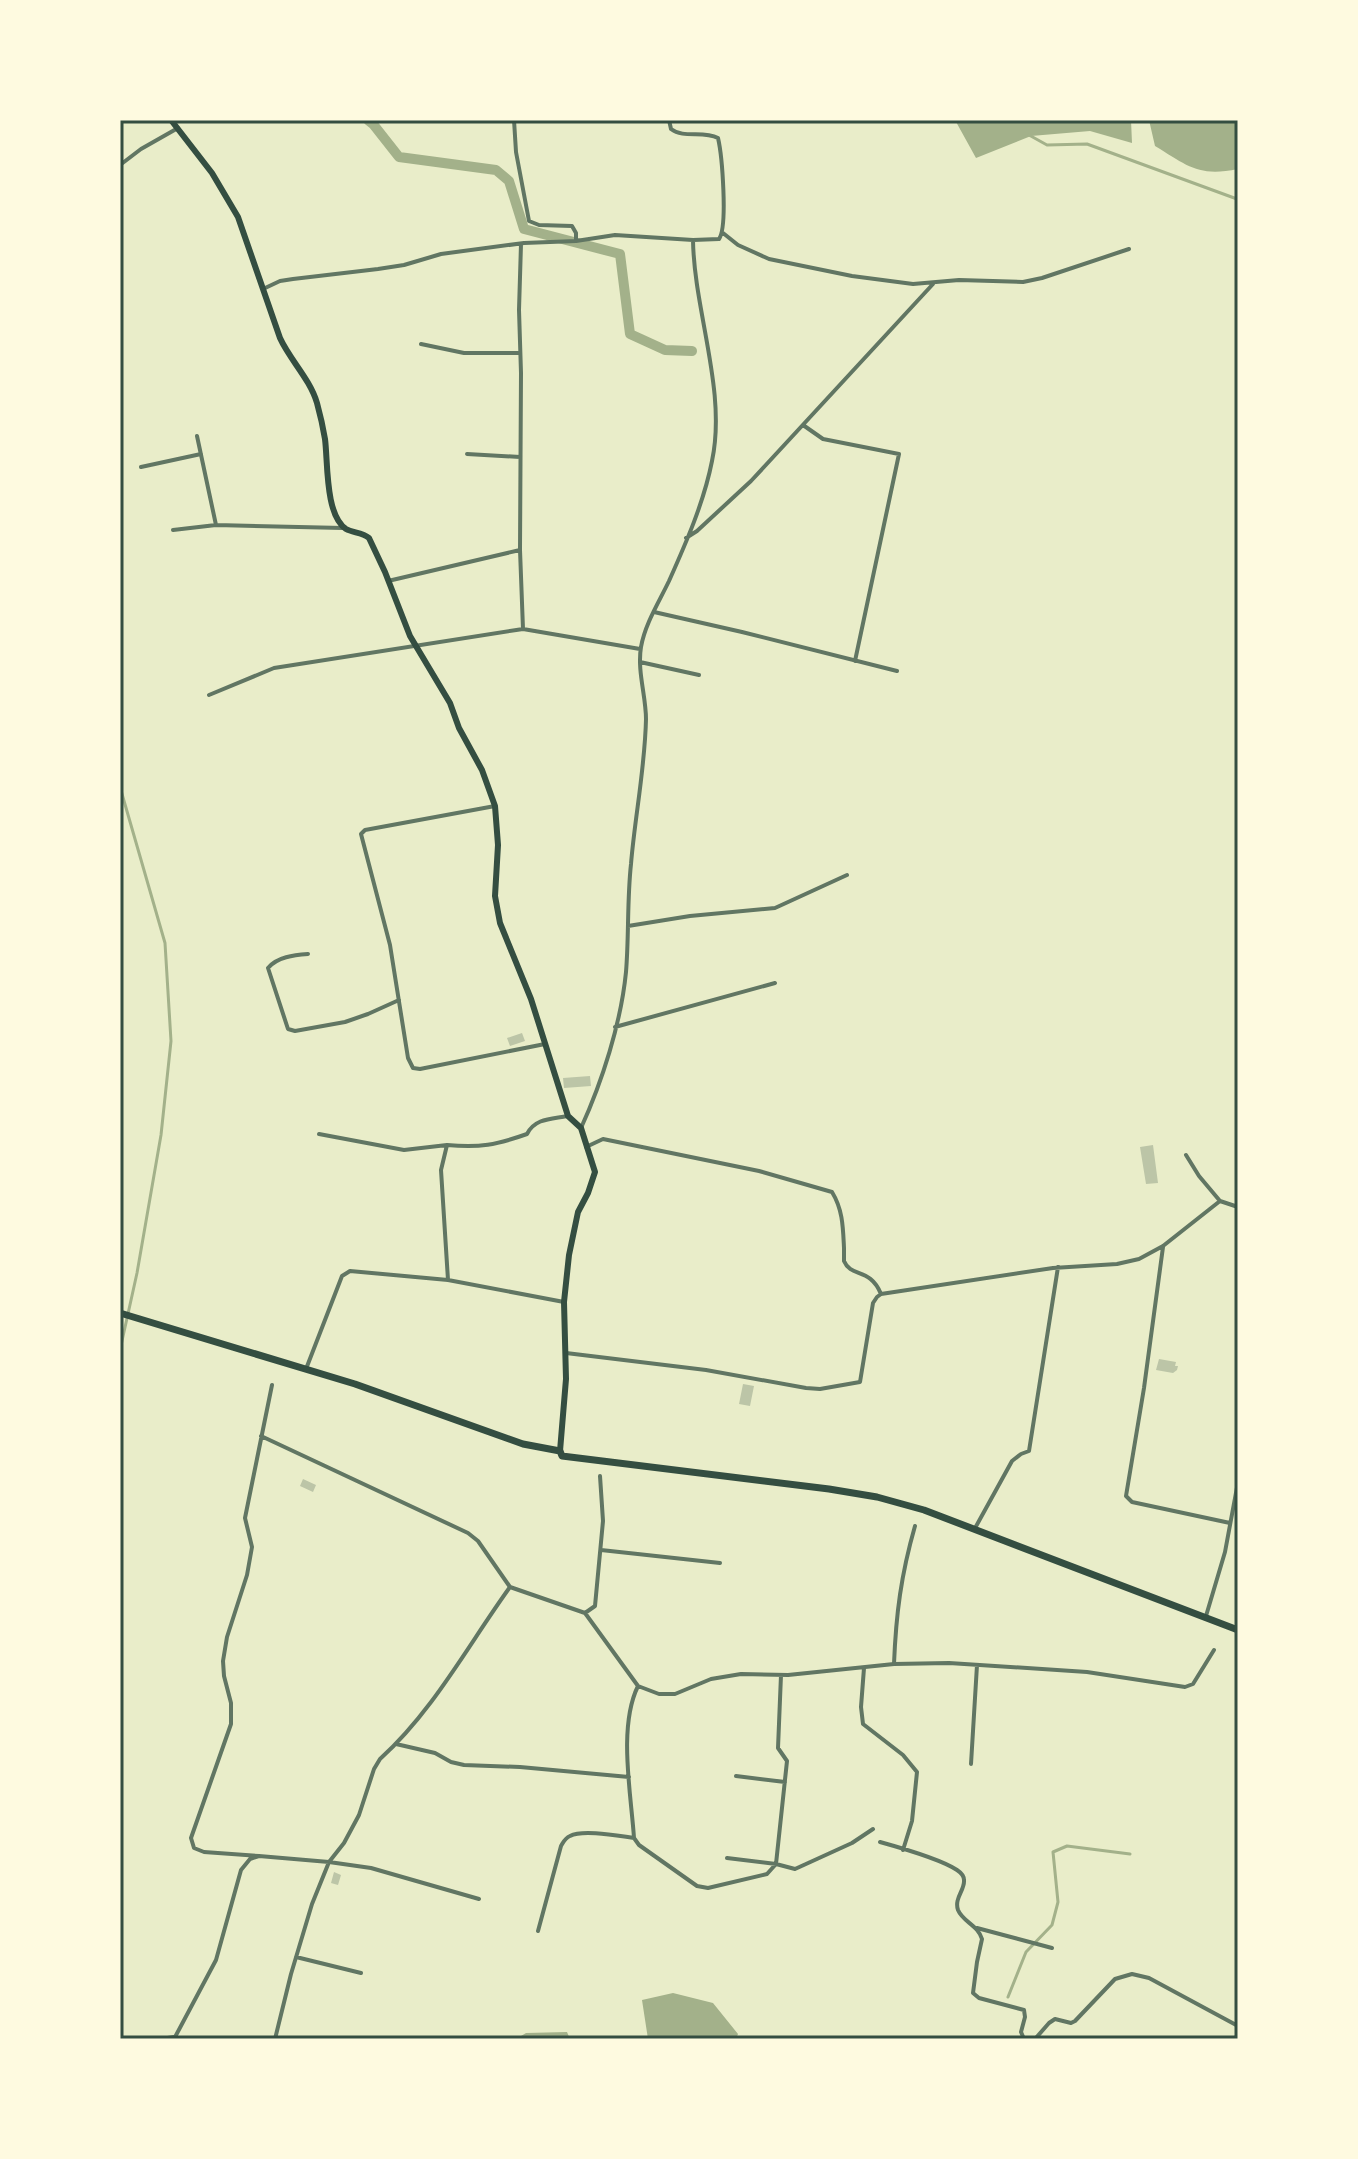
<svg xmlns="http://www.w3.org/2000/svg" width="1358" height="2159" font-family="Helvetica,sans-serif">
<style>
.water{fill:#a3b18a}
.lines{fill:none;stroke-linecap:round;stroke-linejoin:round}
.stream{stroke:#a3b18a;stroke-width:3}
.canal{stroke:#a3b18a;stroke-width:10}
.building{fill:#bcc5a7}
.minor{stroke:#617663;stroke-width:4}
.secondary{stroke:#344e41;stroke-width:6}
.trunk{stroke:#344e41;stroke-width:7}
.neatline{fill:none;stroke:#344e41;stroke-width:3}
</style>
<rect width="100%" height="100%" fill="#e9edc9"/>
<!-- water -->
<path class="water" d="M 955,120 L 1131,120 L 1132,143 L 1090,131 L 1031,136 L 976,158 Z
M 1149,120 L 1238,120 L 1238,169 C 1198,177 1188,166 1155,146 Z
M 673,1993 L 713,2003 L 738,2034 L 736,2039 L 648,2039 L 642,2000 Z
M 567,2032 L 570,2039 L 516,2039 L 526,2033 Z"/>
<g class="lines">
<!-- stream -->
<path class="stream" d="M 1029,135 L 1047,145 L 1087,144 L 1237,199
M 120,787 L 165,943 L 171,1041 L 161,1135 L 137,1273 L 120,1350
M 1008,1997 L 1026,1952 L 1052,1925 L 1058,1902 L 1053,1852 L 1067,1846 L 1130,1854"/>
<!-- canal -->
<path class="canal" d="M 368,120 L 373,124 L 399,157 L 496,170 L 509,181 L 524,229 L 620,254 L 630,334 L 665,350 L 692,351"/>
</g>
<!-- building -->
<path class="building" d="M 522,1033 L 525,1041 L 510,1046 L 507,1038 Z
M 590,1076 L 591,1086 L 564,1088 L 563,1078 Z
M 1153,1145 L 1158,1183 L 1146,1184 L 1140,1147 Z
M 1159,1359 L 1176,1362 L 1175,1366 L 1178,1366 L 1177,1370 L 1173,1373 L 1156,1370 Z
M 743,1384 L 754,1386 L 750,1406 L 739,1404 Z
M 303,1479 L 316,1485 L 313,1492 L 300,1486 Z
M 334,1872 L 341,1875 L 338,1885 L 331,1883 Z"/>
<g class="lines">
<!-- minor -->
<path class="minor" d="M 514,120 L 516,152 L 529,221 L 539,225 L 572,226 L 576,233 L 576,240
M 120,165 L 141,149 L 178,128
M 723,233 L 738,245 L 769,259 L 852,276 L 913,284 L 959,280 L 1023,282 L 1042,278 L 1129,249
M 521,244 L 519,310 L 521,373 L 520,550 L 523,629
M 263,289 L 280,281 L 293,279 L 378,269 L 404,265 L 441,254 L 524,243 L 576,241 L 615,235 L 693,240 L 719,239 C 728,226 722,155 718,138 C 703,130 684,139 671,129 L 669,120
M 421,344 L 464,353 L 520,353
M 803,425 L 823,439 L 899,454 L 855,661
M 197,436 L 216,525
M 467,454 L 520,457
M 141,467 L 201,454
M 173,530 L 216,525 L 343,528
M 686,538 L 697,531 L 751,481 L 933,284
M 388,581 L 520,550
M 654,612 L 742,632 L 897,671
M 640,662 L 699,675
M 209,695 L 274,668 L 523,629 L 640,649
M 495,806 L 365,830 L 361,834 L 390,945 L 408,1058 L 413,1068 L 420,1069 L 545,1044
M 628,926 L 690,916 L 775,908 L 847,875
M 308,954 C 294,955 277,957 268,968 L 288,1029 L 295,1031 L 345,1022 L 368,1014 L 399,1000
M 615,1027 L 775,983
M 581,1128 C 602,1082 621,1023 626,972 C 629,936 627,900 631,864 C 635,816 645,768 646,719 C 646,696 637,671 641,647 C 645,624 659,602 669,581 C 686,543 704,502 712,461 C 727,391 694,311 693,240
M 319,1134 L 404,1150 L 447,1145 L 441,1170 L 448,1280
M 447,1145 C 480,1148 496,1145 527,1134 C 535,1118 552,1119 567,1116
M 586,1147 L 603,1139 L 759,1171 L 832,1192 C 843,1210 843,1228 844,1248 C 844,1249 844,1260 844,1261 C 851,1278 870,1267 881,1294
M 1186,1155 L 1199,1176 L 1220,1201 L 1238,1207
M 1163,1247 L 1144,1388 L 1126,1496 L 1132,1502 L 1230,1523
M 566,1353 L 706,1370 L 806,1388 L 820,1389 L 860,1382 L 873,1303 L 877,1297 L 881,1294 L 1053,1268 L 1117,1264 L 1139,1259 L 1163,1246 L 1220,1201
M 306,1369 L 342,1276 L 350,1271 L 448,1280 L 564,1302
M 261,1436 L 468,1533 L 478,1541 L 510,1587
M 974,1530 L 1012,1461 L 1021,1454 L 1029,1451 L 1058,1267
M 601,1550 L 720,1563
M 585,1613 L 638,1686 L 659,1694 L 675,1694 L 711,1679 L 741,1674 L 788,1675 L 894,1664 L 949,1663 L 1087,1672 L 1185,1687 L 1193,1684 L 1214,1650
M 1206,1616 L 1225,1552 L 1238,1482
M 894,1664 C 896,1614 901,1575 915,1526
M 864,1668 L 861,1707 L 863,1724 L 903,1755 L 917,1772 L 912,1821 L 903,1850
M 638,1686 C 618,1727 631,1793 634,1838 L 639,1845 L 697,1886 L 708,1888 L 767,1874 L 776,1864 L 787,1761 L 778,1748 L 781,1675
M 396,1744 L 435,1753 L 451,1762 L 464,1765 L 520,1767 L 629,1777
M 971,1764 L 977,1665
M 736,1776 L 785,1782
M 880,1842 C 898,1847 942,1860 957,1870 C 960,1872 964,1876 964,1880 C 965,1890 954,1898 958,1910 C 963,1922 978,1925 982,1939 L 977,1962 L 973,1993 L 979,1998 L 1024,2010 L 1025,2017 L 1021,2032 L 1024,2039
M 259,1856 L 204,1852 L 194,1848 L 191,1838 L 231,1724 L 231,1703 L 224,1676 L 223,1661 L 227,1637 L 247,1575 L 252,1547 L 245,1518 L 272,1385
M 727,1858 L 776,1864 L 795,1869 L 852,1843 L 873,1829
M 977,1928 L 1052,1948
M 538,1931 L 561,1846 C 564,1841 565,1838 570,1836 C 583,1829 619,1836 634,1838
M 296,1957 L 361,1973
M 161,2039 L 174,2037
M 174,2039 L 216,1960 L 241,1870 L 250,1859 L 259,1856 L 329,1862 L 371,1868 L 479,1899
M 275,2039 L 291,1974 L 312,1904 L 329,1862 L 344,1843 L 359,1815 L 374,1769 L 380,1759 C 434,1710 468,1645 510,1587 L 585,1613 L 595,1606 L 603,1521 L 600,1476
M 1035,2039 L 1049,2023 L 1055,2019 L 1071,2023 L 1075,2021 L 1115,1979 L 1132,1974 L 1149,1978 L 1238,2026
M 1235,2039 L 1238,2034"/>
<!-- secondary -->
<path class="secondary" d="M 171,120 L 212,173 L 238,217 L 280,338 C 290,360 310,379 317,403 C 320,414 323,427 325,439 C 328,462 325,515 346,529 C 353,533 362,532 369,538 L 385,572 L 410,636 L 450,703 L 459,728 L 482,770 L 495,806 L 498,845 L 495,896 L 500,923 L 531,999 L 568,1116 L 581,1128 L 595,1172 L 588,1193 L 578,1212 L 569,1255 L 564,1302 L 566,1379 L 560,1451"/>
<!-- trunk -->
<path class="trunk" d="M 120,1313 L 355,1384 L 523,1444 L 560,1451 L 562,1456 L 829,1489 L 877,1497 L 924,1510 L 1238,1630"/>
</g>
<!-- border -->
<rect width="1358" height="2159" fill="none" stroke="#fefae0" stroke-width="244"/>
<rect x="122" y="122" width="1114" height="1915" class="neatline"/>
</svg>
